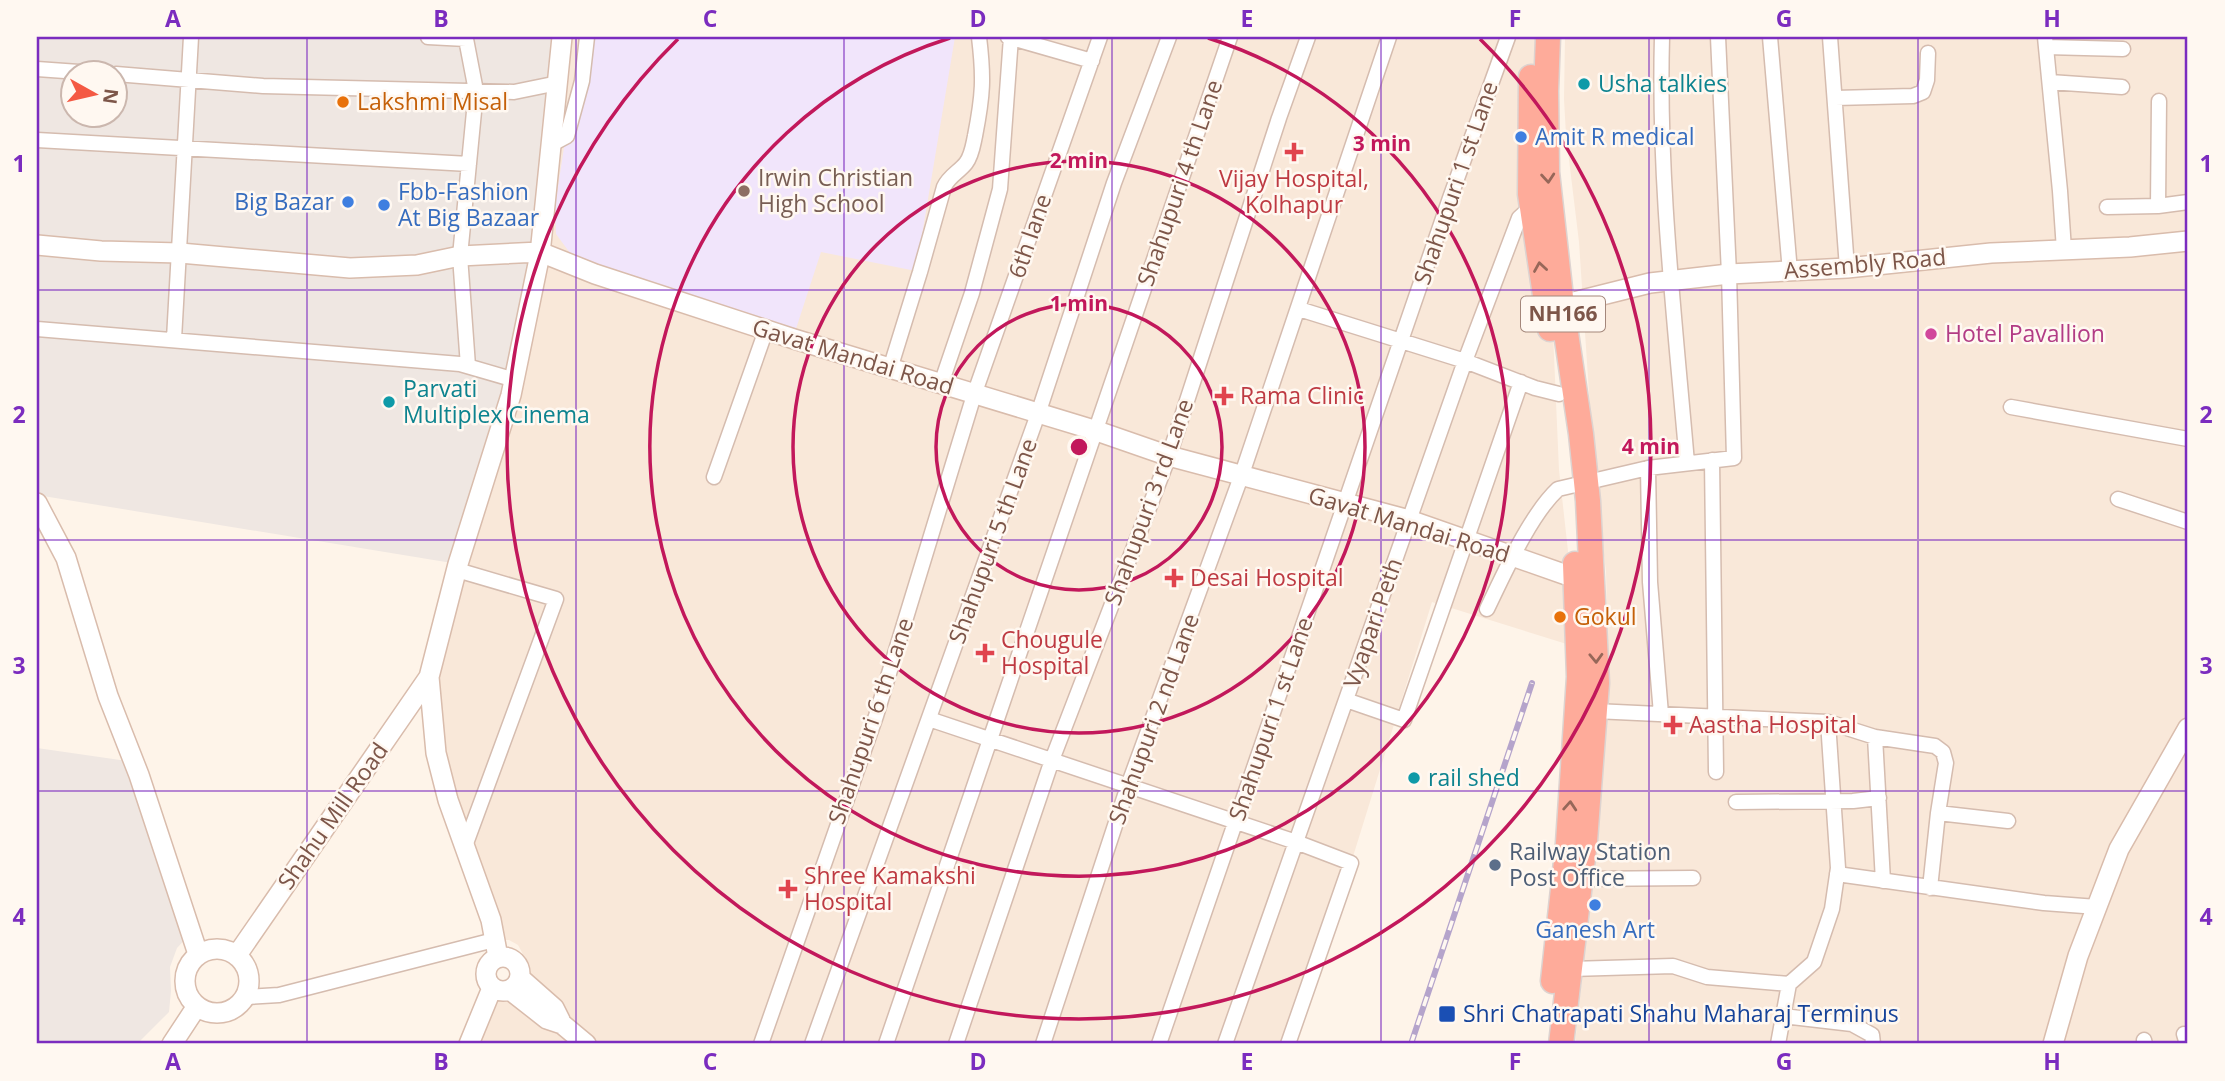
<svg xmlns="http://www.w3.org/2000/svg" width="2225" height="1081" font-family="'Open Sans',sans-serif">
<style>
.residential{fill:#f9e8d9}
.industrial{fill:#efe7e2;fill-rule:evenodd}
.education{fill:#f1e5fb}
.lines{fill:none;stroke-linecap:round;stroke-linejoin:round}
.street-casing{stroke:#d5bcaf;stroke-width:17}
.secondary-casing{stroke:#d9bcac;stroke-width:22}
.highway-casing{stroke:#ddd3d0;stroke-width:27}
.street{stroke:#fff;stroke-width:14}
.secondary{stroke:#fff;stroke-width:19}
.highway{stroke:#feab9a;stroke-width:24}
.rail-casing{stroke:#b5a4cb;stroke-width:6}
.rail{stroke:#fff8f1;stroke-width:3.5;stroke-dasharray:10;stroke-linecap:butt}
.oneway{stroke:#976759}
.grid{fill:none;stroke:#7b2cbf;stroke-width:2;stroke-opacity:0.55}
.ring{fill:none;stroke:#c2185b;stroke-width:3.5}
.culture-dot{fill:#0f9aa8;stroke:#fff8f1;stroke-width:2.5}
.food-dot{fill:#e8710a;stroke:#fff8f1;stroke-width:2.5}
.shop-dot{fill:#3f7fe0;stroke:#fff8f1;stroke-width:2.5}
.health-dot{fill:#e0444e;stroke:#fff8f1;stroke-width:2.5}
.education-dot{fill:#8d6e63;stroke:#fff8f1;stroke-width:2.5}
.hotel-dot{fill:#d1479c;stroke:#fff8f1;stroke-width:2.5}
.service-dot{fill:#5c6f8a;stroke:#fff8f1;stroke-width:2.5}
.transit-dot{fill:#1a4fb4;stroke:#fff8f1;stroke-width:2.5}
.labels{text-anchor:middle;stroke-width:5;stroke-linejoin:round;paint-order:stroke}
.shield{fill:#fff8f1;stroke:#a4877b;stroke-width:2}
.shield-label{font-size:21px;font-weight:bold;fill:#7d5649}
.culture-label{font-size:23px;fill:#0d838f;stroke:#fff8f1;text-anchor:start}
.food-label{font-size:23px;fill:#c56008;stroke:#fff8f1;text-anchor:start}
.shop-label{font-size:23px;fill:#366cbe;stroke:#fff8f1;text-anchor:start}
.education-label{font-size:23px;fill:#785e54;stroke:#fff8f1;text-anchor:start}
.health-label{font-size:23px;fill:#be3a42;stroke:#fff8f1;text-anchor:start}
.street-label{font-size:23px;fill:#7d5649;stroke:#fff8f1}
.hotel-label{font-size:23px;fill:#b23c85;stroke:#fff8f1;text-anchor:start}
.service-label{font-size:23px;fill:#4e5e75;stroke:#fff8f1;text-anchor:start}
.transit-label{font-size:23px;fill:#164399;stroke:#fff8f1;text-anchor:start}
.centre{fill:#c2185b;stroke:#fff8f1;stroke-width:3.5}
.ring-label{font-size:21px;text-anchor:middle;font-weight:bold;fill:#c2185b;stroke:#fff8f1;stroke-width:5;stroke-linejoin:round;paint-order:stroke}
.neatline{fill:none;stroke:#7b2cbf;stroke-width:2.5}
.grid-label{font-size:23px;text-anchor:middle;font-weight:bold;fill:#7b2cbf}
</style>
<rect width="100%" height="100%" fill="#fef4e9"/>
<!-- residential -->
<path class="residential" d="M 567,37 L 1535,37 L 1551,287 L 1559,470 L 1571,578 L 1573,646 L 1432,602 L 1351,863 L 1289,1044 L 479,1044 L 507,983 L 522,972 L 525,958 L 518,945 L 509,940 L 502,940 L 462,827 L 434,701 Z
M 1565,37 L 2188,37 L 2188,1044 L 1575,1044 L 1597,836 L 1608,649 L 1606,572 L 1594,468 L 1579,242 L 1566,135 L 1564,99 Z"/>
<!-- industrial -->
<path class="industrial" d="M 37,37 L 561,37 L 540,254 L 458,564 L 37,495 ZM 74,74 L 116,74 L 116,116 L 74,116 Z
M 37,748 L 134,762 L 190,934 L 177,948 L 170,967 L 171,991 L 169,1012 L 137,1044 L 37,1044 Z"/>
<!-- education -->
<path class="education" d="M 581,37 L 955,37 L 916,271 L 821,252 L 793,338 L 596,268 L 570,253 L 556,234 L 555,206 Z"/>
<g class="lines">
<!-- street casing -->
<g class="street-casing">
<path id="street" d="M 428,37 L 466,39 L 476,91 L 460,256 L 468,366
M 1008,37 L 1092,61
M 1662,37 C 1658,179 1675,321 1687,463
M 1770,37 L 1790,272
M 1830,37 L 1847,268
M 2045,37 L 2060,191 L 2064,250
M 2046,47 L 2123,49
M 37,69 L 107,74
M 116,74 L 263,86 L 514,92 L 558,83
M 2050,82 L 2122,87
M 1835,98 L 1913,96 L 1923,92 L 1927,80 L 1928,53
M 37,140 L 469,164
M 552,144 L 567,136 L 582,81 L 587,37
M 2158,206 L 2159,101
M 2107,207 L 2158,206 L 2188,202
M 1299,309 L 1465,361 L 1535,388 L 1559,394
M 37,329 L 460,364 L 515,380
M 174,339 L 191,37
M 890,369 L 920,272 L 944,187 C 949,176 959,172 966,163 C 972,155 973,145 975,136 C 983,95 984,78 979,37
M 941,384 L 972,293 L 1000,189 L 1011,37
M 2011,407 L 2188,439
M 1712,460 L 1716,772
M 1648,468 L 1650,582 L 1661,714
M 714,477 L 766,330
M 2118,499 L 2188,522
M 457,570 L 556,599 L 465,846
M 1487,609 C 1504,574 1530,515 1558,489 L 1648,468 L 1734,458 L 1729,274 L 1718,37
M 1346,700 L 1404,720 L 1521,382
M 1595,711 L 1828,722 L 1875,737 L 1935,746 L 1943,752 L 1946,763 L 1938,813 L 1930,888
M 929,719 L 1296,842 L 1351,863 L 1288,1044
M 1875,737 L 1883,881
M 1736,802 L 1853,801 L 1879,798
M 1938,813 L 2008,821
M 1837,874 L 2044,903 L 2097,907
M 1575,879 L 1693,878
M 1571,969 L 1673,966 L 1707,977 L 1789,984 L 1814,962 L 1832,909 L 1838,868 L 1828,722
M 246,997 L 279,995 L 494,940
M 1783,1016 L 1852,1024 L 1872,1035 L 1873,1044
M 2184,1034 L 2187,1044
M 2144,1040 L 2145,1044
M 761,1044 L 876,716 L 974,395 L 1100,37
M 812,1044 L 1038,414 L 1114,183 L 1169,37
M 886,1044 L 1230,37
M 956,1044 L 1052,760 L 1169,456 L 1279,118 L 1308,37
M 1043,1044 L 1128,786 L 1242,474 L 1389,37
M 1159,1044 L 1450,198 L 1508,37
M 1225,1044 L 1465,361 L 1519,218 L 1531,207
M 1778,1044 L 1789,984"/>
</g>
<!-- secondary casing -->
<g class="secondary-casing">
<path id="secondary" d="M 37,245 L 101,251 L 180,253 L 350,268 L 417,265 L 460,256 L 540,252 L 595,274 L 794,339 L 1094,430 L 1169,456 L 1409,520 L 1575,578
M 1550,308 L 1650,283 L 1729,274 L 1847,268 L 1991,253 L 2130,247 L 2188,241
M 37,503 L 66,558 L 108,696 L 139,775 L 198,954
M185 981a32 32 0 1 1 64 0a32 32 0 1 1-64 0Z
M 237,955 L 429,677
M486 974a17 17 0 1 1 34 0a17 17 0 1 1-34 0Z
M 498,957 L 491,920 L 448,800 L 436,753 L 429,677 L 458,564 L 511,395 L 540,254 L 562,37
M 520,978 L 554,1008 L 560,1020
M 510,990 L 547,1019 L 562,1024 L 586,1044
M 172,1044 L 197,1006
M 469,1044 L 492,988
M 2053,1044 L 2078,956 L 2119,849 L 2188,728"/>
</g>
<!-- highway casing -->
<g class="highway-casing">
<path id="highway" d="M 1548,37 L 1546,91 L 1547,172 L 1562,306 L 1581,434 L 1588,501 L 1597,683 L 1585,841 L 1561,1044
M 1531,77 L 1530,194 L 1550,329
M 1553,981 L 1568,843 L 1579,677 L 1575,564"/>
</g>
<!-- street -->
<use href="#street" class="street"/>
<!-- secondary -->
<use href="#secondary" class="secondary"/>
<!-- highway -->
<use href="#highway" class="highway"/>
<!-- rail casing -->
<g class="rail-casing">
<path id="rail" d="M 1411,1044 L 1532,683"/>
</g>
<!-- rail -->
<use href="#rail" class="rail"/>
</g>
<!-- one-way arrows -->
<defs><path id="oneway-chevron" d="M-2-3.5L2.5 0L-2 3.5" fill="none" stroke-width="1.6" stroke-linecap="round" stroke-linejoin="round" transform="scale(1.75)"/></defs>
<g class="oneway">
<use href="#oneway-chevron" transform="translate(1548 178) rotate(85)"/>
<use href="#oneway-chevron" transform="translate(1540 267) rotate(-99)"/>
<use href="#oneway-chevron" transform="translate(1596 658) rotate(88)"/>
<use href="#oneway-chevron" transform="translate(1570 806) rotate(-86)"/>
</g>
<!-- grid -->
<path class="grid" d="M 307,37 L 307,1044M 576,37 L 576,1044M 844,37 L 844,1044M 1112,37 L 1112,1044M 1381,37 L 1381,1044M 1649,37 L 1649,1044M 1918,37 L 1918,1044M 37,290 L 2188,290M 37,540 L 2188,540M 37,791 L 2188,791"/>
<!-- distance rings -->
<g class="ring">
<circle cx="1079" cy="447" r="143"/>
<circle cx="1079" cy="447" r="286"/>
<path d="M1208 38A429 429 0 1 1 950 38"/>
<path d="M1480 39A572 572 0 1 1 678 39"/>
</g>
<!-- markers -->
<g class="culture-dot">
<circle cx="1584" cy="84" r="7"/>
<circle cx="389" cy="402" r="7"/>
<circle cx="1414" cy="778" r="7"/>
</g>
<g class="food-dot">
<circle cx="343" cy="102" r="7"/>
<circle cx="1560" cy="617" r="7"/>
</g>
<g class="shop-dot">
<circle cx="1521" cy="137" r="7"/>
<circle cx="348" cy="202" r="7"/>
<circle cx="384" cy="205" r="7"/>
<circle cx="1595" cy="905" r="7"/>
</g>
<g class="health-dot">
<path d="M1290.5 141.5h7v7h7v7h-7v7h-7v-7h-7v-7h7z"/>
<path d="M1220.5 385.5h7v7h7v7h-7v7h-7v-7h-7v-7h7z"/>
<path d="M1170.5 567.5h7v7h7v7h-7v7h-7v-7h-7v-7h7z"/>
<path d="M981.5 642.5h7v7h7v7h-7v7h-7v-7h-7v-7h7z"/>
<path d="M1669.5 714.5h7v7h7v7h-7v7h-7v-7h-7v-7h7z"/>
<path d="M784.5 878.5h7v7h7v7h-7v7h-7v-7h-7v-7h7z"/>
</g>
<circle class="education-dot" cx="744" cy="191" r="7"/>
<circle class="hotel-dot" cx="1931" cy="334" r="7"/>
<circle class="service-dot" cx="1495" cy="865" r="7"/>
<rect class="transit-dot" x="1438" y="1005" width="18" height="18" rx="3.5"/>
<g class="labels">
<!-- shield labels -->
<rect class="shield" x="1521" y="296.5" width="84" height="35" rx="5"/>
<g class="shield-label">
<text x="1563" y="321">NH166</text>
</g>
<!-- culture labels -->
<g class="culture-label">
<text x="1598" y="92">Usha talkies</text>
<text x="403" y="397">Parvati<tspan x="403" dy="26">Multiplex Cinema</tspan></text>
<text x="1428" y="786">rail shed</text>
</g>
<!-- food labels -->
<g class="food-label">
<text x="357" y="110">Lakshmi Misal</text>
<text x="1574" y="625">Gokul</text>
</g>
<!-- shop labels -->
<g class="shop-label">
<text x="1535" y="145">Amit R medical</text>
<text x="398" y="200">Fbb-Fashion<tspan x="398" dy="26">At Big Bazaar</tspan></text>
<text x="334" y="210" text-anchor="end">Big Bazar</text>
<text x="1595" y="938" text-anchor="middle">Ganesh Art</text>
</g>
<!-- education labels -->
<g class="education-label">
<text x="758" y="186">Irwin Christian<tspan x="758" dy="26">High School</tspan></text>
</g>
<!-- health labels -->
<g class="health-label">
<text x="1294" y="187" text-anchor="middle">Vijay Hospital,<tspan x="1294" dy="26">Kolhapur</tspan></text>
<text x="1240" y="404">Rama Clinic</text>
<text x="1190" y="586">Desai Hospital</text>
<text x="1001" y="648">Chougule<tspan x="1001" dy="26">Hospital</tspan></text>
<text x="1689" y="733">Aastha Hospital</text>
<text x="804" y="884">Shree Kamakshi<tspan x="804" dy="26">Hospital</tspan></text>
</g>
<!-- street labels -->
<g class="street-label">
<text transform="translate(1180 183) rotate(-71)" y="8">Shahupuri 4 th Lane</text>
<text transform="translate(1456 183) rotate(-71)" y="8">Shahupuri 1 st Lane</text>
<text transform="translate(1030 236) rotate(-71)" y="8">6th lane</text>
<text transform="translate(1865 264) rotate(-5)" y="8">Assembly Road</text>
<text transform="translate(853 357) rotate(17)" y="8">Gavat Mandai Road</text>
<text transform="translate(1149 502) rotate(-70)" y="8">Shahupuri 3 rd Lane</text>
<text transform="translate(1409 525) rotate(17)" y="8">Gavat Mandai Road</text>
<text transform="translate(993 541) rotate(-70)" y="8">Shahupuri 5 th Lane</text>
<text transform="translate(1373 623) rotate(-71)" y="8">Vyapari Peth</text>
<text transform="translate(1154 719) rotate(-70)" y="8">Shahupuri 2 nd Lane</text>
<text transform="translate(1271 719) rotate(-71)" y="8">Shahupuri 1 st Lane</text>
<text transform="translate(871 721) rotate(-71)" y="8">Shahupuri 6 th Lane</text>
<text transform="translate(333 816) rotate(-55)" y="8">Shahu Mill Road</text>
</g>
<!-- hotel labels -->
<g class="hotel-label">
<text x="1945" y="342">Hotel Pavallion</text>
</g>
<!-- service labels -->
<g class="service-label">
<text x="1509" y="860">Railway Station<tspan x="1509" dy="26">Post Office</tspan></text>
</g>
<!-- transit labels -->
<g class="transit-label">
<text x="1463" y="1022">Shri Chatrapati Shahu Maharaj Terminus</text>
</g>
</g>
<circle cx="1079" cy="447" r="10" class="centre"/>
<g class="ring-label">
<text x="1382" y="151">3 min</text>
<text x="1079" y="168">2 min</text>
<text x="1079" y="311">1 min</text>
<text x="1651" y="454">4 min</text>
</g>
<!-- border -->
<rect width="2225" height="1081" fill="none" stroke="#fff8f1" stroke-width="77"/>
<!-- north arrow -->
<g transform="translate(94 94) rotate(98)"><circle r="33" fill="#fff8f1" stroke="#cbb7ae" stroke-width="2"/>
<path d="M0-5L12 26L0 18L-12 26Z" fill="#f45943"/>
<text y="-10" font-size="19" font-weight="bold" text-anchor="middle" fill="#7d5649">N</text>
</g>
<rect x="38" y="38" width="2148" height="1004" class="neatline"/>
<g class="grid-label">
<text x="173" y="27">A</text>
<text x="441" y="27">B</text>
<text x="710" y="27">C</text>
<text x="978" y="27">D</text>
<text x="1247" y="27">E</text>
<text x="1515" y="27">F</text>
<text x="1784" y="27">G</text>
<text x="2052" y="27">H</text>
<text x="19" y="172">1</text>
<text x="2206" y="172">1</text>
<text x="19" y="423">2</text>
<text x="2206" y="423">2</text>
<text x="19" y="674">3</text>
<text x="2206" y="674">3</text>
<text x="19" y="925">4</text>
<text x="2206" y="925">4</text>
<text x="173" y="1070">A</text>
<text x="441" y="1070">B</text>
<text x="710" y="1070">C</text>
<text x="978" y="1070">D</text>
<text x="1247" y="1070">E</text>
<text x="1515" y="1070">F</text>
<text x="1784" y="1070">G</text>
<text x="2052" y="1070">H</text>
</g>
</svg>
